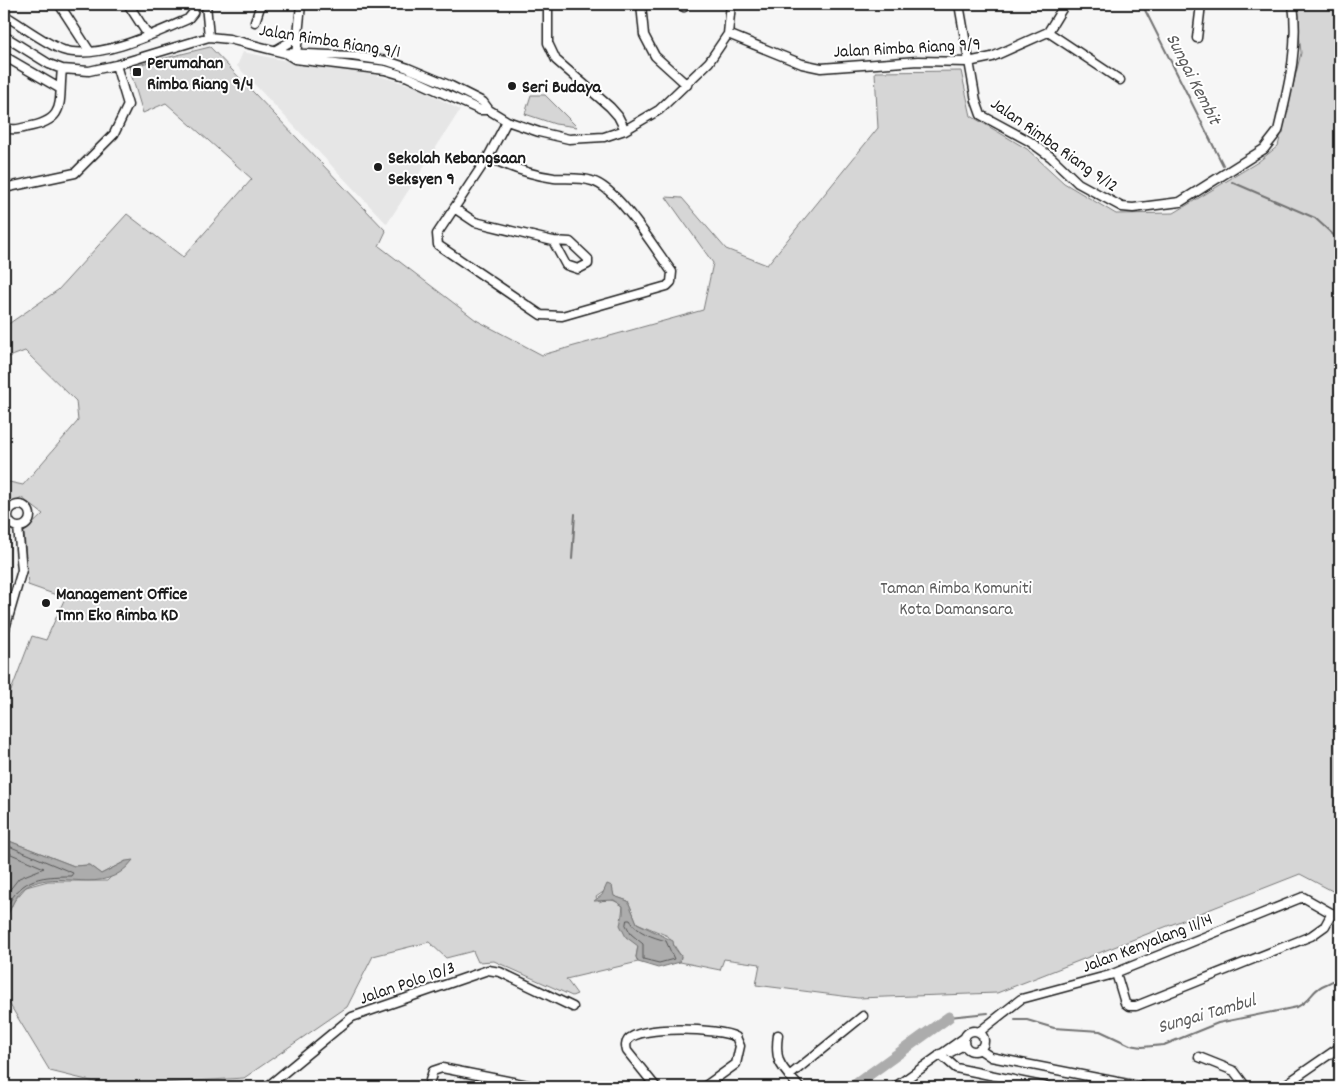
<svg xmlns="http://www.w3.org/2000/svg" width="1344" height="1091" font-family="Dekko,sans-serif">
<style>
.built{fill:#e6e6e6}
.green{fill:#d6d6d6;stroke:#797979}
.water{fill:#acacac;stroke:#727272}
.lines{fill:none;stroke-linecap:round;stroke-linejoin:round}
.shore{stroke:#565656;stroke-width:1}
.stream{stroke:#727272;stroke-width:2}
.river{stroke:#acacac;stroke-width:11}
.minor-casing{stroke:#1c1c1c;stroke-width:11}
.minor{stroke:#fff;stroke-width:8}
.poi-dot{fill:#1c1c1c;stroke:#fff;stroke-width:2}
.labels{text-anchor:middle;stroke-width:4;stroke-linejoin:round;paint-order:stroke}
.street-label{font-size:18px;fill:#1c1c1c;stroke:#fff}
.poi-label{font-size:18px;font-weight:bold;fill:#1c1c1c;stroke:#fff;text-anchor:start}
.park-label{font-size:18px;fill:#5d5d5d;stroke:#fff}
.water-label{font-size:19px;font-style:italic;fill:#5d5d5d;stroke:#fff}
</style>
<rect width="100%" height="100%" fill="#f6f6f6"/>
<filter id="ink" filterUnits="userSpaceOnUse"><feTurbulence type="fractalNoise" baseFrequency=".02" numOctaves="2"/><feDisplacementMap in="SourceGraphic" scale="10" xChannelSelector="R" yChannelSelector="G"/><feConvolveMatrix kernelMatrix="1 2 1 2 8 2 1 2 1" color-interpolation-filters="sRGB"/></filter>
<g filter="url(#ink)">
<!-- built -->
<path class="built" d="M 243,52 L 316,67 L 369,73 L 417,87 L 460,110 L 387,224 L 237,66 Z"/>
<!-- green -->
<path class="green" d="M 1296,4 L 1340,4 L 1340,895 L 1300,874 L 997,993 L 858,998 L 756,985 L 760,964 L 724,959 L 720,970 L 680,962 L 681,956 L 668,936 L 637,923 L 628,901 L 613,896 L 612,886 L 596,897 L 599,902 C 609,897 614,900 623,906 L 621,921 L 638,946 L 636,957 L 638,962 L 566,979 L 577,994 L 572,996 L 494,961 L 478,962 L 473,951 L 446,958 L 429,942 L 373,956 L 347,1007 L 244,1078 L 111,1086 L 50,1071 L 4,995 L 4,923 L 14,901 L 26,887 L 48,881 L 107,881 L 126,861 L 101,874 L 89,865 L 74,866 L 4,839 L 4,709 L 32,636 L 46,640 L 65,598 L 28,585 L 24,532 L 43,514 L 22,498 L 4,507 L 4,484 L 9,482 L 23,485 L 78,421 L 76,401 L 25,351 L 4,359 L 4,327 L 58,290 L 127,214 L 183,257 L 252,179 L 166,103 L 143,113 L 129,67 L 210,47 L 386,231 L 379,246 L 476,320 L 542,355 L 703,310 L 713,263 L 666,197 L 682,198 L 726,249 L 767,265 L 878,128 L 875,72 L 961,71 L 971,116 L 1027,149 L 1064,183 L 1116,214 L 1174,213 L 1258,162 L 1278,146 L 1301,53 Z
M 531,95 L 545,95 L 577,127 L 555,124 L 525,114 Z"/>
<!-- water -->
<path class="water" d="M 4,839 L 74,866 L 89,865 L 101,874 L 126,861 L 133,860 C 103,900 60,866 26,887 C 15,894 9,912 4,923 Z
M 607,884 L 612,886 L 614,896 L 628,901 L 637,923 L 673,941 L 674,947 L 681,956 L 680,962 L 658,968 L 638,962 L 636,957 L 638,946 L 626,937 L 620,925 L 623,914 L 623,906 L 614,900 L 594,901 L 602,895 Z"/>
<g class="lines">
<!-- shore -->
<path class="shore" d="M 4,844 L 73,873 L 71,876 C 36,876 20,879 4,912
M 4,851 L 44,868 L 19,878 L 4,897
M 627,920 L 630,920 C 637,933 653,937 666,941 L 674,959 L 659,963 L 643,959 L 643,944 L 631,934 L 626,925 Z"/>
<!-- stream -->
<path class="stream" d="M 1142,4 L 1223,165
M 1232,182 L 1315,218 L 1340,241
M 572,559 L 575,514
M 949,1017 L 988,1013
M 1015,1020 L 1027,1020 L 1054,1028 L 1100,1031 L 1130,1045 L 1142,1047 L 1164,1045 L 1218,1023 L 1297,1007 C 1311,1000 1311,992 1322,986 C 1329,983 1334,981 1340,976"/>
<!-- river -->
<path class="river" d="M 852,1087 L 949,1017"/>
<!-- minor casing -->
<g class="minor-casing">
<path id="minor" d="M 59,4 L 90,52
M 128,4 L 148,35
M 206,4 L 209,37
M 548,4 L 548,43 L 556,60 L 610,107 L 618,116 L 625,130
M 641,4 L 644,35 L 655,56 L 687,85
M 678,4 L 684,7
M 959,4 L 976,101 L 981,115 L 1029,141 L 1051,157 L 1078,183 L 1122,207 L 1133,208 L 1180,202 L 1264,149 L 1278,131 C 1288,88 1299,48 1293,4
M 4,15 C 20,24 46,44 63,50 C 98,61 156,33 188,19 L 193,13 L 195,4
M 255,22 L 261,4
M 1048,32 L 1120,80
M 728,34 L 802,64 L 821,68 L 918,61 L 968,62 L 992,57 L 1048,32 L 1065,4
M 4,36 L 49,64 L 62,69 L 89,71 L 116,65 L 209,37 L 229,39 L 285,53 L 352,56 L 387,61 L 408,68 L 451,86 L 483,102 L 489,110 L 507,121 L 539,132 L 569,139 L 604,137 L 625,130 L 659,110 L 709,62 L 728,34 L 731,4
M 1197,38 L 1201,4
M 276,50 L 288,43 L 298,32
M 285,53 L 295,59 L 385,70 L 408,77 L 480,110 L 489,110
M 4,56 L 59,88
M 296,56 L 301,4
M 4,127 C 11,131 19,129 27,127 C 68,120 58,102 62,69
M 488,157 C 507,166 532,175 554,178 C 566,179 580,177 592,181 C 618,188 655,249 672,272 L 671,282 L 667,286 L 562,316 L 541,315 L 438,245 L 437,234 Z
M 488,157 L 507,121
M 4,188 L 75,173 L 114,134 L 128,105 L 116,65
M 454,208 L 475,222 L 553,241 L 570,242 L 588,259 L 588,264 L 578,269 L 566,265 L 553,241
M8 516a11 11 0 1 1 22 0a11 11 0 1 1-22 0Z
M 4,632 L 22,570 L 18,527
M 1116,973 L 1125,1003 L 1129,1006 L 1136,1006 L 1311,936 L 1325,926 L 1332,913
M964 1041a10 10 0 1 1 20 0a10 10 0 1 1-20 0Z
M 979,1032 L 1021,999 L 1110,975 L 1303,897 L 1340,918
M 778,1035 C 774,1063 782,1067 799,1087
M 979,1049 L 991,1057 L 1143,1087
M 951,1052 L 964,1045
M 940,1054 L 956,1068 L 1047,1087
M 1199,1057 L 1234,1071 L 1246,1087
M 789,1076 L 863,1016
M 267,1087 L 352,1017 L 488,970 L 500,972 L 573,1007
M 428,1087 L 433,1071 L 442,1068 L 538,1087
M 656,1087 L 627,1051 C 626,1047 625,1044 628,1040 C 640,1025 719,1028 736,1037 L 740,1046 L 736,1064 L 704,1087
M 895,1087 L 964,1038
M 1282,1087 L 1340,1047"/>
</g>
<!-- minor -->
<use href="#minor" class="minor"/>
</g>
</g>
<!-- markers -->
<g class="poi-dot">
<rect x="132" y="67" width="10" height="10" rx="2.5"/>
<circle cx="512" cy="86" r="5"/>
<circle cx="378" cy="167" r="5"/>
<circle cx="46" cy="603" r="5"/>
</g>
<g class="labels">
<!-- street labels -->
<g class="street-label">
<text transform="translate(330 40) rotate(9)" y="6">Jalan Rimba Riang 9/1</text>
<text transform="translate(907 47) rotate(-3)" y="6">Jalan Rimba Riang 9/9</text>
<text transform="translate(1055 144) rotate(35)" y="6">Jalan Rimba Riang 9/12</text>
<text transform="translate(1147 942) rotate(-21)" y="6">Jalan Kenyalang 11/14</text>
<text transform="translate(407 982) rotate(-19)" y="6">Jalan Polo 10/3</text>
</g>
<!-- poi labels -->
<g class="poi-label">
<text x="147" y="68">Perumahan<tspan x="147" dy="21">Rimba Riang 9/4</tspan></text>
<text x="522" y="92">Seri Budaya</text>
<text x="388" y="163">Sekolah Kebangsaan<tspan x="388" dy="21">Seksyen 9</tspan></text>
<text x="56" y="599">Management Office<tspan x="56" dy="21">Tmn Eko Rimba KD</tspan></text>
</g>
<!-- park labels -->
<g class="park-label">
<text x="956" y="593">Taman Rimba Komuniti<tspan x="956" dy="21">Kota Damansara</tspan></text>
</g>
<!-- water labels -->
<g class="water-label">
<text transform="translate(1195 78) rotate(63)" y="7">Sungai Kembit</text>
<text transform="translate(1206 1012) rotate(-16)" y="7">Sungai Tambul</text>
</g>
</g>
<!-- margin -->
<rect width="1344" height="1091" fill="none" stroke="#fff" stroke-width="20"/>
<rect x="10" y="10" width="1324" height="1071" fill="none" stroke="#1c1c1c" stroke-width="2" filter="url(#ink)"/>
</svg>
